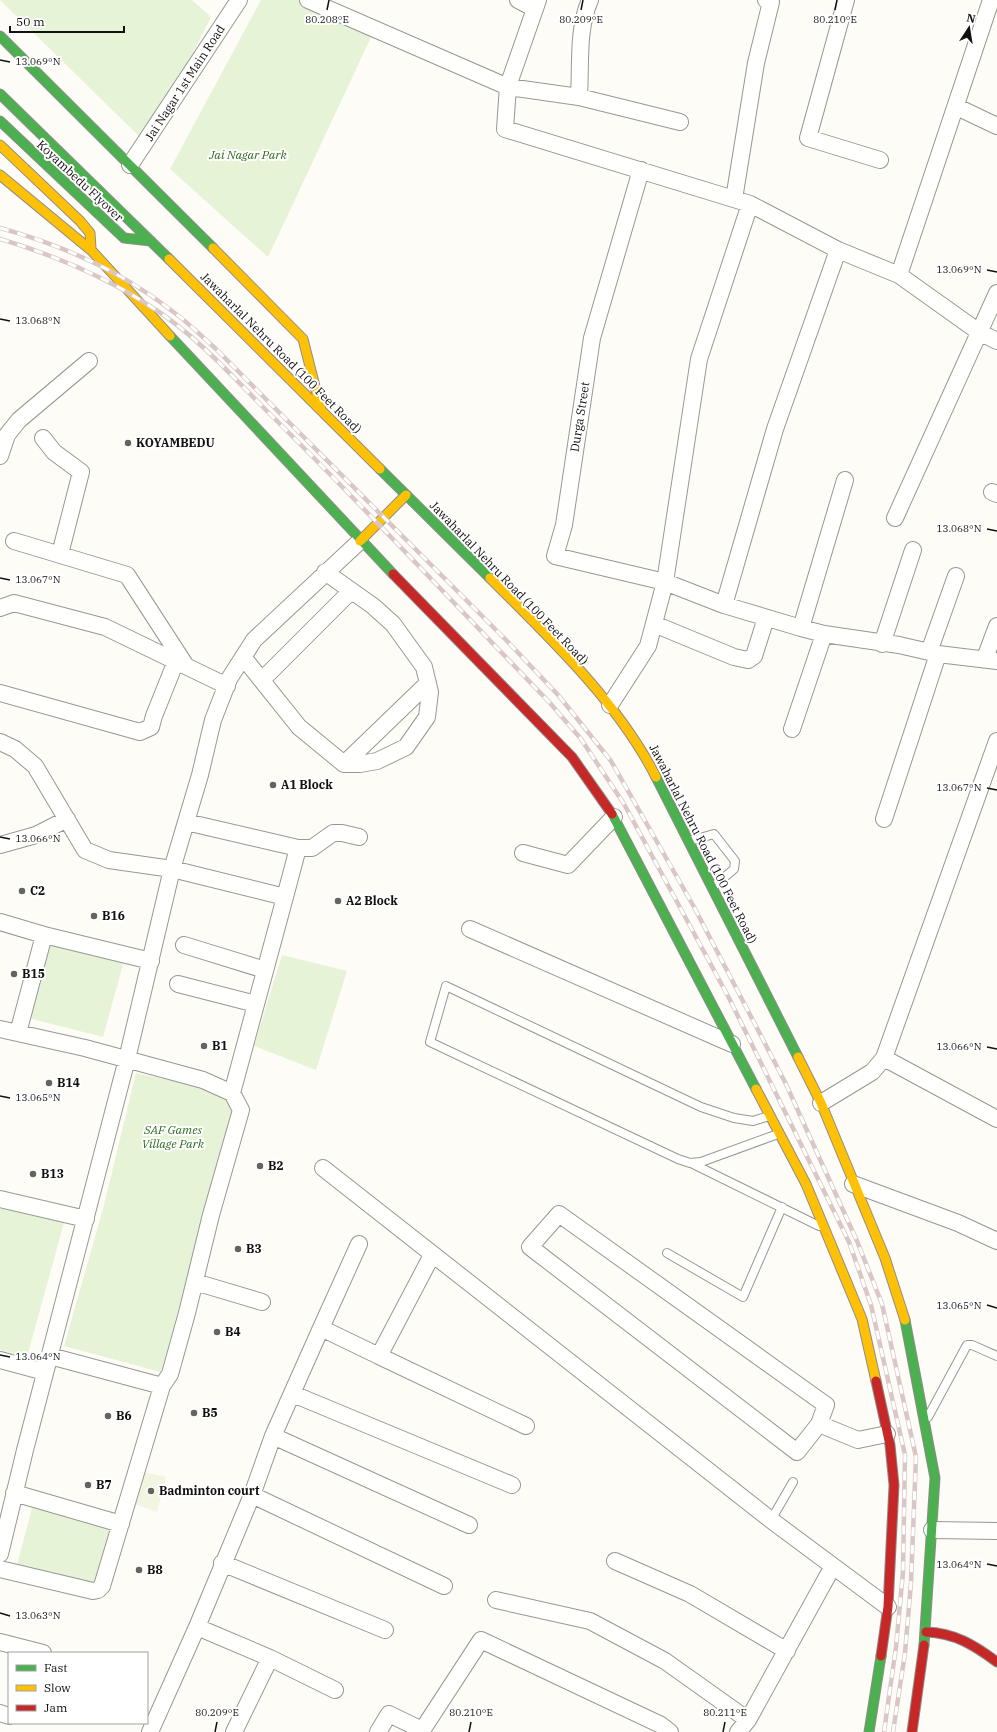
<svg xmlns="http://www.w3.org/2000/svg" width="997" height="1732" font-family="'IBM Plex Serif',serif">
<style>
.green{fill:#e7f3d7}
.pitch{fill:#f0f6e1}
.lines{fill:none;stroke-linecap:round;stroke-linejoin:round}
.lane-casing{stroke:#979795;stroke-width:10}
.street-casing{stroke:#979795;stroke-width:18}
.fast-casing{stroke:#8e8d8b;stroke-width:11}
.slow-casing{stroke:#8e8d8b;stroke-width:11}
.jam-casing{stroke:#8e8d8b;stroke-width:11}
.lane{stroke:#fffffe;stroke-width:8}
.street{stroke:#fffffe;stroke-width:16}
.fast{stroke:#4caf50;stroke-width:9}
.slow{stroke:#ffc107;stroke-width:9}
.jam{stroke:#c62828;stroke-width:9}
.rail-casing{stroke:#d9c6c7;stroke-width:4.5}
.rail{stroke:#fff;stroke-width:3;stroke-dasharray:9;stroke-linecap:butt}
.ticks{fill:none;stroke:#111;stroke-width:1.5}
.poi-dot{fill:#646362;stroke:#fff;stroke-width:1.5}
.labels{text-anchor:middle;stroke-width:4;stroke-linejoin:round;paint-order:stroke}
.street-label{font-size:12px;fill:#111;stroke:#fff}
.park-label{font-size:12px;font-style:italic;fill:#2f6b1f;stroke:#fff}
.poi-label{font-size:12px;font-weight:bold;fill:#111;stroke:#fff;text-anchor:start}
.ticks-label{font-size:10px;text-anchor:middle;fill:#111;stroke:#fff;stroke-width:4;stroke-linejoin:round;paint-order:stroke}
</style>
<rect width="100%" height="100%" fill="#fdfcf7"/>
<!-- green -->
<path class="green" d="M 0,0 L 192,0 L 211,17 L 147,144 Z
M 261,0 L 298,0 L 374,31 L 268,257 L 170,169 Z
M 48,941 L 124,961 L 103,1037 L 28,1018 Z
M 282,955 L 347,971 L 316,1070 L 254,1046 Z
M 136,1073 L 191,1085 L 237,1100 L 161,1372 L 64,1346 L 103,1209 Z
M 0,1205 L 65,1219 L 27,1357 L 0,1350 Z
M 33,1504 L 113,1525 L 98,1589 L 16,1569 Z"/>
<!-- pitch -->
<path class="pitch" d="M 144,1472 L 166,1477 L 157,1512 L 135,1504 Z"/>
<g class="lines">
<!-- lane casing -->
<g class="lane-casing">
<path id="lane" d="M 689,841 L 714,834 L 735,861 L 734,869 L 713,887
M 769,1116 L 753,1121 L 734,1118 L 701,1107 L 446,986 L 430,1042 L 678,1159 L 690,1163 L 701,1162 L 778,1134
M 691,1163 L 819,1226
M 667,1253 L 743,1297 L 782,1207
M 928,1417 L 967,1345 L 972,1345 L 997,1356
M 771,1520 L 793,1482"/>
</g>
<!-- street casing -->
<g class="street-casing">
<path id="street" d="M 308,0 L 508,87 L 579,97 L 680,122
M 518,0 L 535,9
M 538,0 L 508,86 L 505,129 L 750,204 L 838,250 L 899,275 L 979,332 L 997,341
M 846,0 L 808,138 L 880,160
M 579,97 C 581,66 577,29 590,0
M 957,107 L 997,126
M 130,165 L 239,0
M 641,170 L 592,338 L 564,525 L 555,556 L 665,582 L 724,605 L 801,628 L 824,634 L 899,645 L 938,654 L 997,661
M 734,199 L 756,63 L 771,2 L 766,0
M 899,275 L 991,0
M 43,438 L 54,452 L 81,472 L 60,554
M 0,456 L 7,435 L 19,420 L 89,361
M 992,492 L 997,494
M 895,518 L 997,293
M 14,541 L 127,575 L 186,666
M 724,605 L 775,429 L 838,250
M 0,608 L 14,603 L 105,627 L 227,686
M 654,624 L 734,657 L 748,660 L 754,656 L 766,618
M 801,628 L 845,480
M 882,644 L 913,550
M 929,652 L 956,576
M 243,657 L 299,727 L 344,764 L 360,764 L 377,761 L 406,747 L 427,717 L 430,692 L 424,667 L 393,624 L 373,606 L 325,572
M 985,658 L 997,626
M 262,680 L 351,591
M 0,693 L 140,732 L 151,727 L 154,716 L 176,661
M 610,705 L 648,646 L 665,582 L 699,359 L 750,204
M 792,729 L 824,634
M 0,742 L 15,749 L 35,766 L 85,850 L 109,860 L 172,869 L 285,897 L 232,1093
M 344,764 L 428,683
M 884,819 L 938,654
M 186,822 L 298,848 L 312,848 L 333,833 L 342,833 L 359,837
M 0,845 L 36,835 L 67,819
M 523,853 L 568,865 L 614,817
M 285,897 L 298,848
M 0,922 L 44,935
M 470,929 L 732,1044
M 184,945 L 265,970
M 178,984 L 256,1004
M 0,1029 L 85,1048 L 203,1080 L 232,1093 L 241,1110 L 211,1215 L 187,1313 L 170,1374 L 162,1386 L 50,1356
M 18,1033 L 44,935 L 151,961
M 884,1058 L 997,1119
M 821,1103 L 872,1072 L 884,1058 L 997,741
M 323,1168 L 771,1520 L 888,1607
M 853,1184 L 958,1223 L 997,1241
M 0,1199 L 86,1219
M 559,1214 L 826,1405 L 819,1424 L 797,1452 L 530,1247 Z
M 195,1282 L 262,1302
M 321,1328 L 359,1244
M 379,1356 L 526,1426
M 0,1360 L 45,1372
M 293,1394 L 512,1485
M 819,1424 L 858,1440 L 887,1434
M 273,1436 L 469,1525
M 14,1493 L 121,1524
M 252,1495 L 444,1586
M 932,1530 L 997,1531
M 0,1554 L 25,1450 L 127,1059 L 172,869 L 200,775 L 213,720 L 229,679 L 254,640 L 360,541
M 615,1561 L 690,1594 L 787,1651
M 222,1563 L 385,1630
M 0,1569 L 93,1591 L 98,1590 L 102,1586 L 162,1386
M 496,1600 L 590,1621 L 665,1661 L 748,1720
M 197,1627 L 270,1658 L 335,1690
M 0,1642 L 43,1653
M 0,1713 L 9,1716
M 150,1732 L 197,1627 L 252,1495 L 273,1436 L 321,1328 L 379,1356 L 432,1255
M 234,1732 L 270,1658
M 378,1732 L 389,1714 L 422,1730
M 421,1732 L 481,1640 L 661,1725 L 670,1732
M 738,1732 L 748,1720 L 833,1566"/>
</g>
<!-- fast casing -->
<g class="fast-casing">
<path id="fast" d="M 0,36 L 213,248
M 0,94 L 169,259
M 0,121 L 124,238 L 151,241
M 170,336 L 393,574
M 380,469 L 490,578
M 656,777 L 798,1057
M 612,814 L 756,1089
M 905,1320 L 935,1478 L 924,1645
M 869,1732 L 881,1656"/>
</g>
<!-- slow casing -->
<g class="slow-casing">
<path id="slow" d="M 0,145 L 80,221 L 90,233 L 91,248
M 0,175 L 92,251 L 170,336
M 213,248 L 303,339 L 321,410
M 169,259 L 380,469
M 360,541 L 406,495
M 490,578 C 550,638 618,702 656,777
M 798,1057 L 821,1103 L 885,1258 L 905,1320
M 756,1089 L 806,1184 L 862,1319 L 876,1381"/>
</g>
<!-- jam casing -->
<g class="jam-casing">
<path id="jam" d="M 393,574 L 572,757 L 612,814
M 876,1381 L 890,1445 L 894,1485 L 888,1607 L 881,1656
M 926,1632 C 955,1633 974,1645 997,1662
M 912,1732 L 924,1645"/>
</g>
<!-- lane -->
<use href="#lane" class="lane"/>
<!-- street -->
<use href="#street" class="street"/>
<!-- fast -->
<use href="#fast" class="fast"/>
<!-- slow -->
<use href="#slow" class="slow"/>
<!-- jam -->
<use href="#jam" class="jam"/>
<!-- rail casing -->
<g class="rail-casing">
<path id="rail" d="M 0,228 C 62,245 121,271 172,311 C 188,322 201,336 216,349 L 508,642 L 559,696 L 611,761 L 694,907 L 785,1082 L 857,1241 L 882,1304 L 916,1457 L 911,1583 L 905,1653 L 893,1732
M 0,239 C 54,255 106,277 153,308 C 200,338 238,383 277,421 C 370,513 459,609 550,703 L 581,739 L 624,804 L 729,998 L 849,1242 L 871,1305 L 905,1455 L 903,1572 L 896,1647 L 884,1732"/>
</g>
<!-- rail -->
<use href="#rail" class="rail"/>
</g>
<!-- ticks -->
<path class="ticks" d="M 327,10 L 329,0M 581,10 L 583,0M 835,10 L 837,0M 0,60 L 10,62M 987,270 L 997,272M 0,319 L 10,321M 987,529 L 997,531M 0,578 L 10,580M 987,788 L 997,790M 0,837 L 10,839M 987,1047 L 997,1049M 0,1096 L 10,1098M 987,1305 L 997,1308M 0,1355 L 10,1357M 987,1564 L 997,1566M 0,1613 L 10,1616M 215,1732 L 217,1722M 469,1732 L 471,1722M 723,1732 L 725,1722"/>
<!-- markers -->
<g class="poi-dot">
<circle cx="128" cy="443" r="4"/>
<circle cx="273" cy="785" r="4"/>
<circle cx="22" cy="891" r="4"/>
<circle cx="338" cy="901" r="4"/>
<circle cx="94" cy="916" r="4"/>
<circle cx="14" cy="974" r="4"/>
<circle cx="204" cy="1046" r="4"/>
<circle cx="49" cy="1083" r="4"/>
<circle cx="260" cy="1166" r="4"/>
<circle cx="33" cy="1174" r="4"/>
<circle cx="238" cy="1249" r="4"/>
<circle cx="217" cy="1332" r="4"/>
<circle cx="194" cy="1413" r="4"/>
<circle cx="108" cy="1416" r="4"/>
<circle cx="88" cy="1485" r="4"/>
<circle cx="151" cy="1491" r="4"/>
<circle cx="139" cy="1570" r="4"/>
</g>
<g class="labels">
<!-- street labels -->
<g class="street-label">
<text transform="translate(185 83) rotate(-57)" y="4">Jai Nagar 1st Main Road</text>
<text transform="translate(80 181) rotate(43)" y="4">Koyambedu Flyover</text>
<text transform="translate(281 353) rotate(45)" y="4">Jawaharlal Nehru Road (100 Feet Road)</text>
<text transform="translate(580 417) rotate(-81)" y="4">Durga Street</text>
<text transform="translate(509 583) rotate(46)" y="4">Jawaharlal Nehru Road (100 Feet Road)</text>
<text transform="translate(703 844) rotate(63)" y="4">Jawaharlal Nehru Road (100 Feet Road)</text>
</g>
<!-- park labels -->
<g class="park-label">
<text x="248" y="159">Jai Nagar Park</text>
<text x="173" y="1134">SAF Games<tspan x="173" dy="14">Village Park</tspan></text>
</g>
<!-- poi labels -->
<g class="poi-label">
<text x="136" y="447">KOYAMBEDU</text>
<text x="281" y="789">A1 Block</text>
<text x="30" y="895">C2</text>
<text x="346" y="905">A2 Block</text>
<text x="102" y="920">B16</text>
<text x="22" y="978">B15</text>
<text x="212" y="1050">B1</text>
<text x="57" y="1087">B14</text>
<text x="268" y="1170">B2</text>
<text x="41" y="1178">B13</text>
<text x="246" y="1253">B3</text>
<text x="225" y="1336">B4</text>
<text x="202" y="1417">B5</text>
<text x="116" y="1420">B6</text>
<text x="96" y="1489">B7</text>
<text x="159" y="1495">Badminton court</text>
<text x="147" y="1574">B8</text>
</g>
</g>
<g class="ticks-label">
<text x="327" y="23">80.208°E</text>
<text x="581" y="23">80.209°E</text>
<text x="835" y="23">80.210°E</text>
<text x="38" y="65">13.069°N</text>
<text x="959" y="273">13.069°N</text>
<text x="38" y="324">13.068°N</text>
<text x="959" y="532">13.068°N</text>
<text x="38" y="583">13.067°N</text>
<text x="959" y="791">13.067°N</text>
<text x="38" y="842">13.066°N</text>
<text x="959" y="1050">13.066°N</text>
<text x="38" y="1101">13.065°N</text>
<text x="959" y="1309">13.065°N</text>
<text x="38" y="1360">13.064°N</text>
<text x="959" y="1568">13.064°N</text>
<text x="38" y="1619">13.063°N</text>
<text x="217" y="1716">80.209°E</text>
<text x="471" y="1716">80.210°E</text>
<text x="725" y="1716">80.211°E</text>
</g>
<!-- legend -->
<rect x="8" y="1652" width="140" height="72" fill="#ffffff" stroke="#a0a0a0"/>
<rect x="16" y="1665" width="20" height="6" fill="#4caf50" stroke="#a0a0a0"/>
<text x="44" y="1672" font-size="12" fill="#111111">Fast</text>
<rect x="16" y="1685" width="20" height="6" fill="#ffc107" stroke="#a0a0a0"/>
<text x="44" y="1692" font-size="12" fill="#111111">Slow</text>
<rect x="16" y="1705" width="20" height="6" fill="#c62828" stroke="#a0a0a0"/>
<text x="44" y="1712" font-size="12" fill="#111111">Jam</text>
<!-- north arrow -->
<g transform="translate(969 28) rotate(12)" stroke="#ffffff" stroke-width="3" paint-order="stroke">
<path d="M0-3L7 15L0 10L-7 15Z" fill="#111111"/>
<text y="-6" font-size="11" font-weight="bold" text-anchor="middle" fill="#111111">N</text>
</g>
<!-- scale -->
<path d="M10 26v6h114v-6" fill="none" stroke="#111111" stroke-width="2"/>
<text x="16" y="26" font-size="12" fill="#111111" stroke="#ffffff" stroke-width="3" paint-order="stroke">50 m</text>
</svg>
